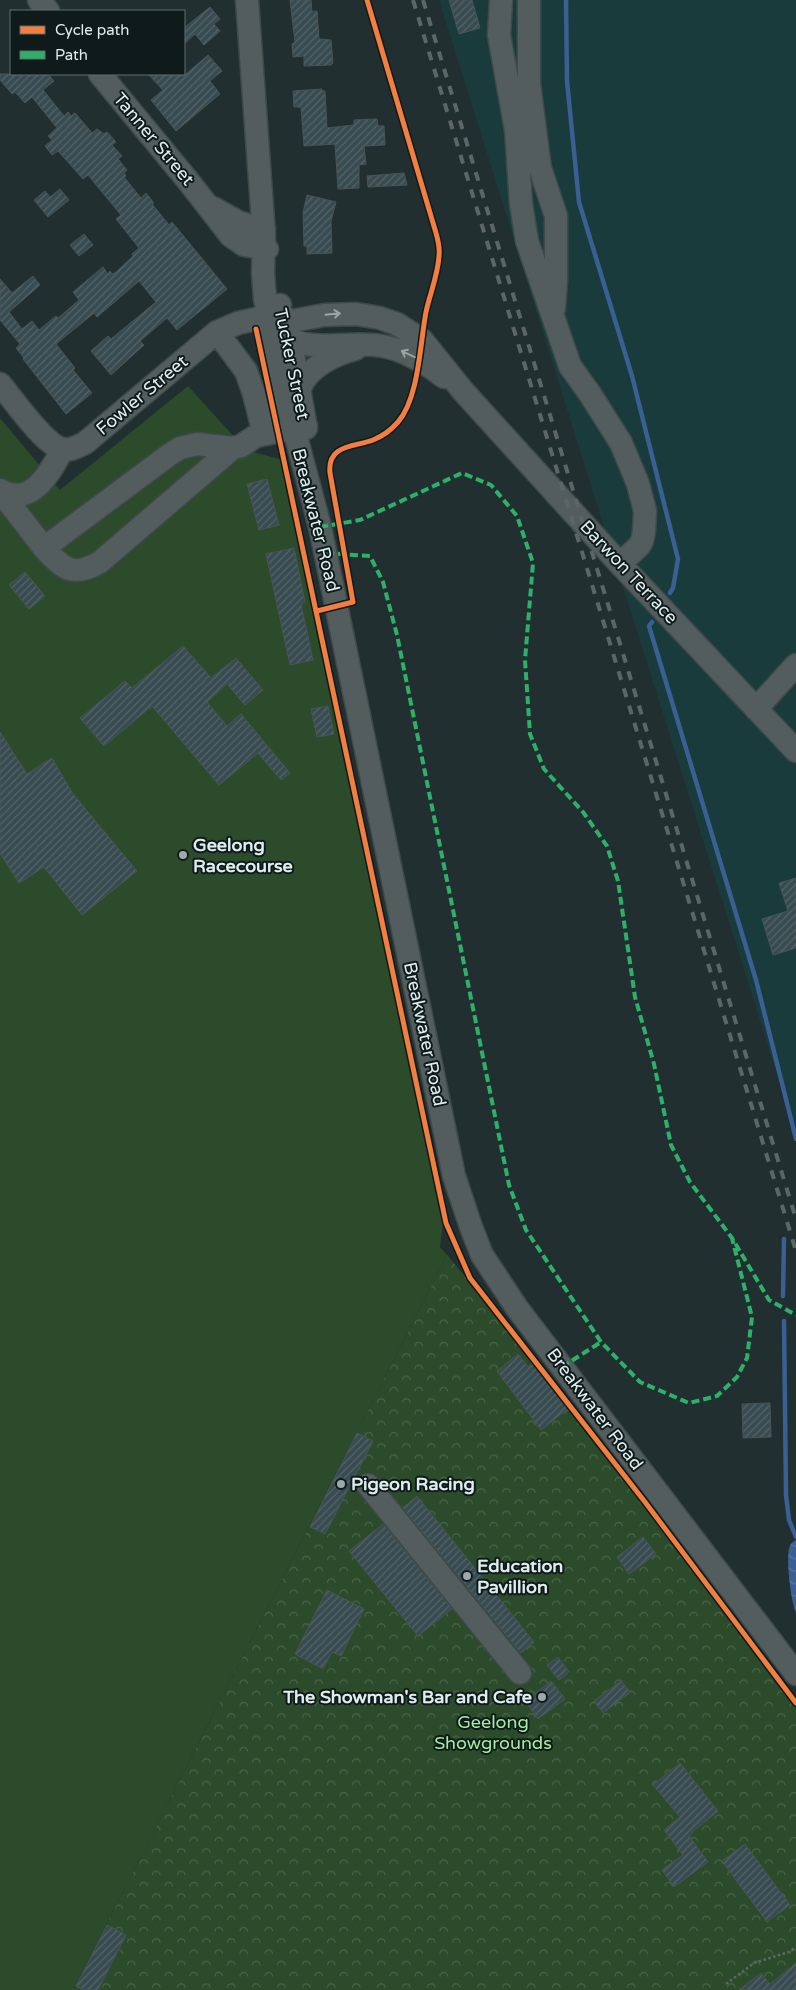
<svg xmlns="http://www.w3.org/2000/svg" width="796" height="1990" font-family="'Varela Round',sans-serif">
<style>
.built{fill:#1a3b3c}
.forest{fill:url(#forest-crowns)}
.pitch{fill:#2c4b2b}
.water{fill:url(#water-waves)}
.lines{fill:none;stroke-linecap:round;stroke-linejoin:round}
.stream{stroke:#3a5f92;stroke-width:4.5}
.building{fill:url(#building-hatch);stroke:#4a5456}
.minor-casing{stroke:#3e4a4a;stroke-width:25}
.path{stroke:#5e6767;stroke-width:2.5;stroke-dasharray:2.5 2.5;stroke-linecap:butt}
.minor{stroke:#535d5d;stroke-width:22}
.rail{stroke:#5c6667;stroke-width:4;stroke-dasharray:9 9;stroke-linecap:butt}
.quiet{stroke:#2db169;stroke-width:4;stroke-dasharray:8 4;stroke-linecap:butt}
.cycleway-casing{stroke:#0f1a1b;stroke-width:8}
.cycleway{stroke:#f27e40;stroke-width:5}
.oneway{stroke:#99a5a6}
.poi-dot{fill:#9daaac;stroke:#0f1a1b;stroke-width:2}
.labels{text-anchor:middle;stroke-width:4;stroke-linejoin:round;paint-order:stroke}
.street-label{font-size:18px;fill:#dfedee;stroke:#0f1a1b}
.poi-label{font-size:18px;font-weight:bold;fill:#dfedee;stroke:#0f1a1b;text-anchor:start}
.park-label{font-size:18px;fill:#a4ed9b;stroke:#0f1a1b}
</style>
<defs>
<pattern id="forest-crowns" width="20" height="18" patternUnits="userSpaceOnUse" patternTransform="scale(1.25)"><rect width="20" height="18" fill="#2c4b2b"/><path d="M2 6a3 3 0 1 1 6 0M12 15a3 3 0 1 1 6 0" fill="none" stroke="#4a654a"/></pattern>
<pattern id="water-waves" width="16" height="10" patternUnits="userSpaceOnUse" patternTransform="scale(1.25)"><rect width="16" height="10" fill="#3a5f92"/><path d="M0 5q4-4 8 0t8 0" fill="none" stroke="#5676a2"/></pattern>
<pattern id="building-hatch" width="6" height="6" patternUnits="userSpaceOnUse" patternTransform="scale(1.25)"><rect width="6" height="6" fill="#374b50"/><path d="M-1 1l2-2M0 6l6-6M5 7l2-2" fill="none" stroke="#54656a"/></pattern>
</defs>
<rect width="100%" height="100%" fill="#222f30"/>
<!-- built -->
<path class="built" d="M 439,0 L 796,0 L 796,1134 L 593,492 Z"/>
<!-- forest -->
<path class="forest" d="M 447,1255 L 464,1275 L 625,1480 L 796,1707 L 796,1990 L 73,1990 Z"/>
<!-- pitch -->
<path class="pitch" d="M 188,386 L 246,450 L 283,460 L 443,1221 L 440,1247 L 447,1255 L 73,1990 L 0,1990 L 0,418 L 60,490 Z"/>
<!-- water -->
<path class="water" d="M 796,1540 L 796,1612 C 791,1603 786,1560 789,1549 C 790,1544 792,1542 796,1540 Z"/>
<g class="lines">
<!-- stream -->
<path class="stream" d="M 566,0 L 567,81 L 579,202 L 632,376 L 678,559 L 673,588 L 670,593
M 652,622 L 649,626 L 756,980 L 796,1139
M 783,1296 L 784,1239
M 784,1321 L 786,1495 L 789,1520 L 796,1537"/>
</g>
<!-- building -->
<path class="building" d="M 290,0 L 311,0 L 312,12 L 317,11 L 319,39 L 331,40 L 333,63 L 331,65 L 304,66 L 304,56 L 293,57 L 292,44 L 295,42 Z
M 449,0 L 472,0 L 480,28 L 459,34 Z
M 210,7 L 220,19 L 214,24 L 220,31 L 204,45 L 195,34 L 184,44 L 184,28 Z
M 208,55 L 222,71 L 210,81 L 220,94 L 176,131 L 151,100 L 163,90 L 148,74 L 186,74 Z
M 0,74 L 48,74 L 54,81 L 43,90 L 64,116 L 68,112 L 71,116 L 75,113 L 92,133 L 97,129 L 104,134 L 107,132 L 116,142 L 112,145 L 122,156 L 118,159 L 127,170 L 124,173 L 126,176 L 124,177 L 141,198 L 146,193 L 154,203 L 152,204 L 169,225 L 172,222 L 227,289 L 177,330 L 167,318 L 140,341 L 144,345 L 111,375 L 91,351 L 108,336 L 111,339 L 156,302 L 139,281 L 97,317 L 94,313 L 56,344 L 75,368 L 73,370 L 92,393 L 66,414 L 23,359 L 24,358 L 16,348 L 20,344 L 0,320 L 0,279 L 12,293 L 33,276 L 40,285 L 9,312 L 22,329 L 32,321 L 39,330 L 56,316 L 58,318 L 79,300 L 73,292 L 103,267 L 108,274 L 110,271 L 112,274 L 115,273 L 133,256 L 132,254 L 139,248 L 116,219 L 121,215 L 88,175 L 83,179 L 58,151 L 52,155 L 45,146 L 52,140 L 48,136 L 57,128 L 32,97 L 25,103 L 15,92 L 12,94 L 0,80 Z
M 322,89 L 322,91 L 325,91 L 327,128 L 354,125 L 354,120 L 377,119 L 378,126 L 384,126 L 385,145 L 364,146 L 366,164 L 359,165 L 359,188 L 338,189 L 335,144 L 304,146 L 301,107 L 294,107 L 293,91 Z
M 404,173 L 407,185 L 368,187 L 367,176 Z
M 60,189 L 69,200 L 48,217 L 34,200 L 45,191 L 50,197 Z
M 307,195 L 336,202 L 331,221 L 332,253 L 307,254 L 307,246 L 304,246 L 303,213 Z
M 84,234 L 93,245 L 79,256 L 70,245 Z
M 267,479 L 279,525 L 259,530 L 247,484 Z
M 294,548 L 305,602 L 301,604 L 313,660 L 290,665 L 266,554 Z
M 25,572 L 45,596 L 29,609 L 9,585 Z
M 183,646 L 211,678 L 236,658 L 263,690 L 245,705 L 227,684 L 207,702 L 227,726 L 241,714 L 290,773 L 281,780 L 258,753 L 219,785 L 152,706 L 104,746 L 80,718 L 125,681 L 132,688 Z
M 328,706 L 334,734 L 317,737 L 311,709 Z
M 0,732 L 27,774 L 52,758 L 73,794 L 137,871 L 82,915 L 44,867 L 19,883 L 0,853 Z
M 796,878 L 796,948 L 773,955 L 762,919 L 788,911 L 779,883 Z
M 518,1354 L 528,1367 L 534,1363 L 569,1408 L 541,1430 L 497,1371 Z
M 770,1403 L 771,1437 L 743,1438 L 742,1404 Z
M 357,1433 L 373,1441 L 325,1534 L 310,1527 Z
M 417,1496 L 534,1642 L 521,1653 L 403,1508 Z
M 383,1524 L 452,1609 L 418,1636 L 349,1551 Z
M 643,1537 L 656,1554 L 629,1574 L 617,1557 Z
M 327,1590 L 364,1609 L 341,1656 L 332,1652 L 323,1669 L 295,1654 Z
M 558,1657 L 569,1672 L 559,1680 L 547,1665 Z
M 551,1681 L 565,1699 L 538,1719 L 525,1701 Z
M 621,1681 L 630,1692 L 603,1713 L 594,1701 Z
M 680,1763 L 718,1811 L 692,1832 L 693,1833 L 689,1836 L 708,1862 L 674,1887 L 662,1870 L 683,1855 L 664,1830 L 680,1817 L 653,1785 Z
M 745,1844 L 790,1905 L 767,1922 L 722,1861 Z
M 107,1925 L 126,1935 L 98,1990 L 84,1990 L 76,1986 Z
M 796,1963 L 796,1990 L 739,1990 L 761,1973 L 770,1984 Z"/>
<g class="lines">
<!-- minor casing -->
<g class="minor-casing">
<path id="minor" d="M 39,0 L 48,11
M 247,0 L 264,235 L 263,273 L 265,299 L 286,399 L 320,527 L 454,1176 L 471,1227 L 482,1255 L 517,1308 L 796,1674
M 501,0 L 499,35 L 516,130 L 521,204 L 527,241 L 570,366 L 590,394 L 621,443 L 638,484 L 645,511 L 644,532 L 642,541 L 639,546 L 620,564
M 529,0 L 529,84 L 540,168 L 556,216 L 556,280 L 554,308
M 100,74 L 189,182 L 231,236 L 244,245 L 267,249
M 213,208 L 240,223 L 264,229
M 284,317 L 292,349 L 306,428
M 271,325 L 324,315 L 356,314 L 380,318 L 397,324 L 422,340 L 463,391 L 620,564 L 796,751
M 217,332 L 246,371 L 254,394 L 264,434
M 280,333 C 308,355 349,340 382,346 C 406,350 426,363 444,377
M 0,384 C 13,399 45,446 63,449 C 71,451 78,446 85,443 L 217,332 L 238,323 L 269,316 L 280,305
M 300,388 C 308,367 335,354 355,349
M 0,490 C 32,508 50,472 63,449
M 0,491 L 44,548 L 169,455 L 180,448 L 197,444 L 233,448 L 241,446 L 256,436 L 306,426
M 44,548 C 63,569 73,578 100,562 L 233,448
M 756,709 L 796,665
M 368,1485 L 520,1673"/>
</g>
<!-- path -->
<path class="path" d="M 726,1984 L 754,1963 L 789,1952 L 796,1947"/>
<!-- minor -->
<use href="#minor" class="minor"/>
<!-- rail -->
<path class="rail" d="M 413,0 L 796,1251
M 423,0 L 796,1219"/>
<!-- quiet -->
<path class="quiet" d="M 320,527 L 360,520 L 462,473 L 491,485 L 517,516 L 533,563 L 525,660 L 530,734 L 544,769 L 583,812 L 607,846 L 618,881 L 635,997 L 654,1064 L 671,1145 L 690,1182 L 732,1238 L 769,1300 L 796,1315
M 326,553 L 370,556 L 383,582 L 397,635 L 509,1185 L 526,1230 L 601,1342 L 640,1382 L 689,1403 L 717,1396 L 737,1377 L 747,1358 L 752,1317 L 732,1238
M 562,1367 L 601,1342"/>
<!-- cycleway casing -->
<g class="cycleway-casing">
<path id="cycleway" d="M 256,329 L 446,1223 L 470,1278 L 645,1502 L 796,1703
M 317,611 L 353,602 L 330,473 C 327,444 355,447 373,440 C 383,436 391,430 398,422 C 419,398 420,343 426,312 C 430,293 438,275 439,256 C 440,248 438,240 436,233 L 367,0"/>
</g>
<!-- cycleway -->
<use href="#cycleway" class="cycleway"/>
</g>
<!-- one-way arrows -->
<defs><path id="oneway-shaft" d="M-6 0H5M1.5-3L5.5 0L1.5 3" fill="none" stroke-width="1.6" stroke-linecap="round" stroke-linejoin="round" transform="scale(1.25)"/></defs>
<g class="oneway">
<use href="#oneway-shaft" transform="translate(333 314) rotate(-6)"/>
<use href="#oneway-shaft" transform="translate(408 354) rotate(-155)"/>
</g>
<!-- markers -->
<g class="poi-dot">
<circle cx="183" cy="855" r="5"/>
<circle cx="341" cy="1484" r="5"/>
<circle cx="467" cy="1576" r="5"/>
<circle cx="542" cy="1697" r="5"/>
</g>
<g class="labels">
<!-- street labels -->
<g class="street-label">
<text transform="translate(154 139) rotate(50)" y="6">Tanner Street</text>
<text transform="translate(292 364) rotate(78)" y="6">Tucker Street</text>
<text transform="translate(142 395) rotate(-40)" y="6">Fowler Street</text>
<text transform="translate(316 520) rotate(76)" y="6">Breakwater Road</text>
<text transform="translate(629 572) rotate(47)" y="6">Barwon Terrace</text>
<text transform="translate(425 1034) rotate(78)" y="6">Breakwater Road</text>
<text transform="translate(595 1409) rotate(53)" y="6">Breakwater Road</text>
</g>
<!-- poi labels -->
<g class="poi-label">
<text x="193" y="851">Geelong<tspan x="193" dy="21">Racecourse</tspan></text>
<text x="351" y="1490">Pigeon Racing</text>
<text x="477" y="1572">Education<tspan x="477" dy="21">Pavillion</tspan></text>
<text x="532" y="1703" text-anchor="end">The Showman's Bar and Cafe</text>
</g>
<!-- park labels -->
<g class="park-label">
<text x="493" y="1728">Geelong<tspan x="493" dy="21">Showgrounds</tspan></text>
</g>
</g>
<!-- legend -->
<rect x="10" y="10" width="175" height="65" fill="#0f1a1b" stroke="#626e6f"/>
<rect x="20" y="26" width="25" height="8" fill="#f27e40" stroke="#626e6f"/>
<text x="55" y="35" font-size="15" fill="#dfedee">Cycle path</text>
<rect x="20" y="51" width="25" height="8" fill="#2db169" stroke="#626e6f"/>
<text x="55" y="60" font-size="15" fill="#dfedee">Path</text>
</svg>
